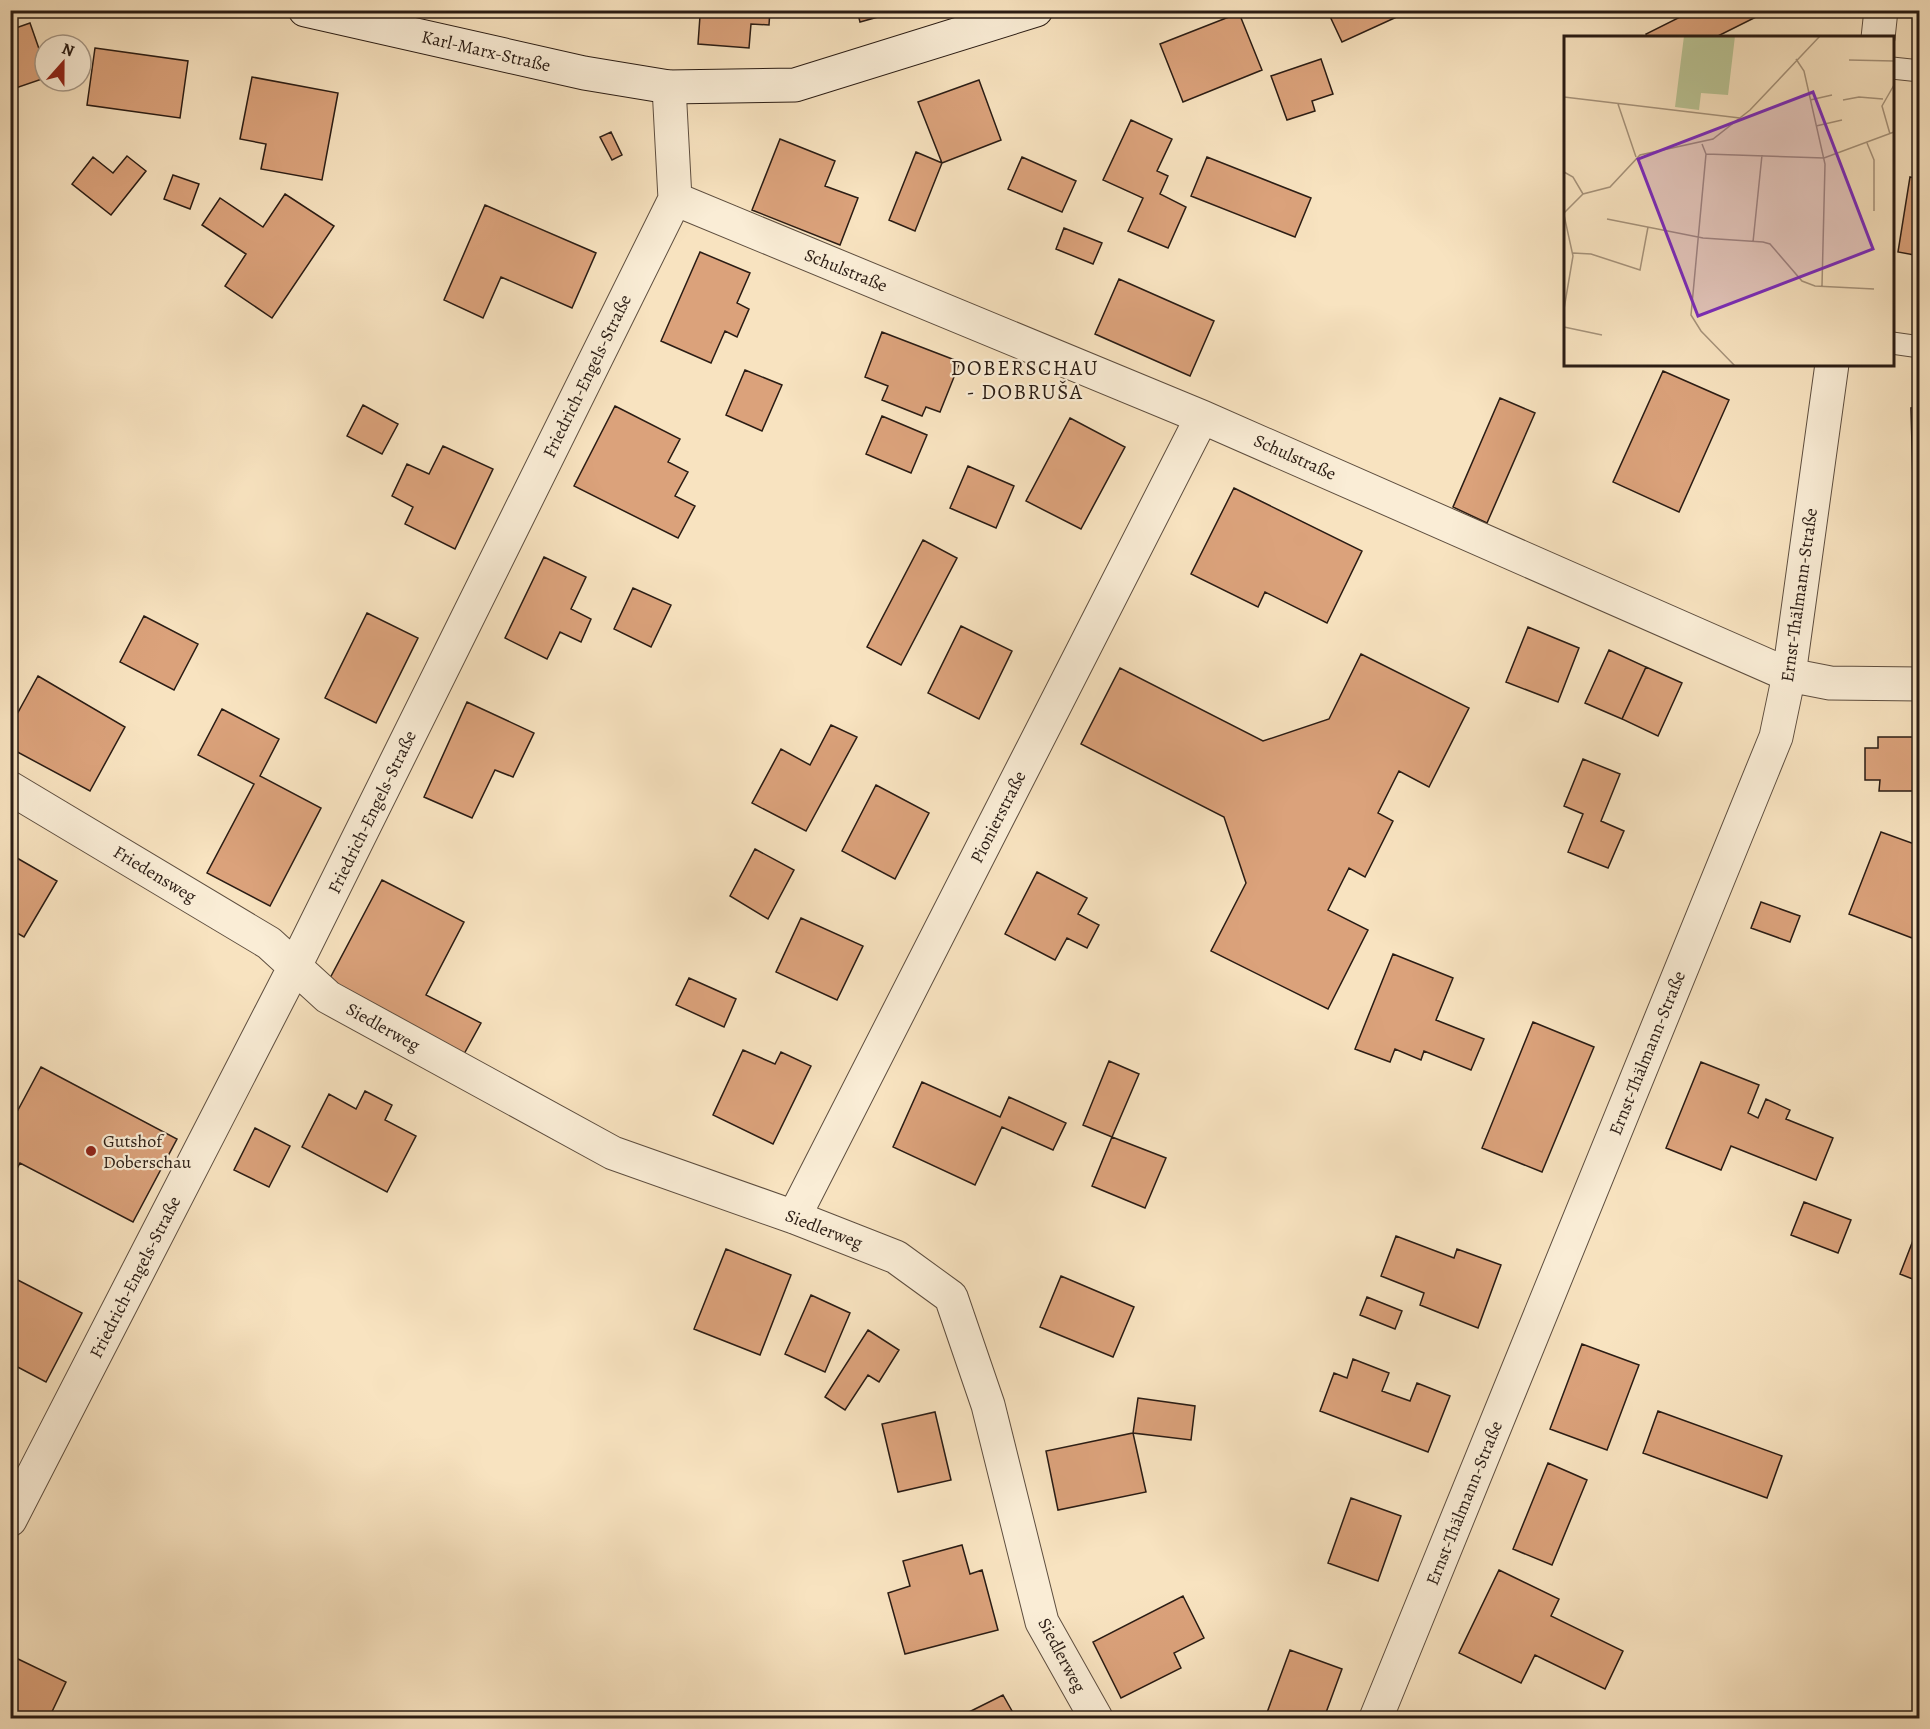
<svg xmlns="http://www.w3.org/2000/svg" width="1930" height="1729" font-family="Alegreya,serif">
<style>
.building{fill:#dba27b;stroke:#2a1c14;stroke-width:1.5}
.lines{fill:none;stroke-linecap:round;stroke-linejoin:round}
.lane-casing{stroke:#5e4e3f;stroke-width:23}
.street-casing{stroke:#5e4e3f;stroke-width:35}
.secondary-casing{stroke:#2a1c14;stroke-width:35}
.lane{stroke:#faedd6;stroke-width:21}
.street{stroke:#faedd6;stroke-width:33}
.secondary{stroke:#faedd6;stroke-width:33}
.poi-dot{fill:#8f2418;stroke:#faedd6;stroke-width:2}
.labels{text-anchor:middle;stroke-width:4.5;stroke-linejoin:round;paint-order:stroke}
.street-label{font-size:18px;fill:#2a1c14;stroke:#faedd6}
.poi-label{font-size:18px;fill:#2a1c14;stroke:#faedd6;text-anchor:start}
.quarter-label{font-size:21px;letter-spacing:1.5px;fill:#2a1c14;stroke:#faedd6}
.inset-road{fill:none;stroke:#a6937b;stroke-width:1.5}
.view{fill:#7b2cbf;fill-opacity:0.15;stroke:#7b2cbf;stroke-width:3}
.inset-edge{fill:none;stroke:#2a1c14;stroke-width:3}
</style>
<rect width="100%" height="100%" fill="#f8e3c0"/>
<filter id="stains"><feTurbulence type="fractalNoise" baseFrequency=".00333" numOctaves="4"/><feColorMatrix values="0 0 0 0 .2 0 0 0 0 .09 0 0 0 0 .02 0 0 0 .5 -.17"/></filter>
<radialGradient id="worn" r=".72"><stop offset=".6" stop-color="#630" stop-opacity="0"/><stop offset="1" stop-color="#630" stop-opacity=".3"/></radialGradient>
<!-- building -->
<path class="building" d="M 674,10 L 770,10 L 769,25 L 751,24 L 749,48 L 698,44 L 700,16 L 674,15 Z
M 857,10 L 903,10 L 860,22 Z
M 1327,10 L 1412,10 L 1342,42 Z
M 1694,10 L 1770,10 L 1714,38 L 1648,38 L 1646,34 Z
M 1239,13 L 1262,70 L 1183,102 L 1160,44 Z
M 30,23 L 45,66 L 45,78 L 10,90 L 10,30 Z
M 95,48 L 188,61 L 180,118 L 87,105 Z
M 1321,59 L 1333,94 L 1312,101 L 1315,111 L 1287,120 L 1271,76 Z
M 252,77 L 338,93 L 322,180 L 261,169 L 266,144 L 240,139 Z
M 979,80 L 1001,140 L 942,163 L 918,102 Z
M 1131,120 L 1172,139 L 1157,171 L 1168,176 L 1160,194 L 1186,207 L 1168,248 L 1128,231 L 1143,198 L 1103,180 Z
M 611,132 L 622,155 L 612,160 L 600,137 Z
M 780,139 L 835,161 L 825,186 L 858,198 L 840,245 L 752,210 Z
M 916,152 L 942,163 L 915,231 L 889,220 Z
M 127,156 L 146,171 L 111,215 L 72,184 L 93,157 L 113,173 Z
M 1022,157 L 1076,181 L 1062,212 L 1008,189 Z
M 1207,157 L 1311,198 L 1295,237 L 1191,196 Z
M 173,175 L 199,184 L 190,209 L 164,199 Z
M 1910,177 L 1920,179 L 1920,256 L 1898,252 Z
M 285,194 L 334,226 L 272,318 L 225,286 L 246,254 L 202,225 L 220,198 L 263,227 Z
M 485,205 L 596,253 L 572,308 L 501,277 L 483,318 L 444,300 Z
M 1064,228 L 1102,243 L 1093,264 L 1056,249 Z
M 700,252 L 750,273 L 737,303 L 749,309 L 737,337 L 725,331 L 711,363 L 661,341 Z
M 1119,279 L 1214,321 L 1190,376 L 1095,334 Z
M 882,332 L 960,362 L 940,412 L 926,407 L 922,416 L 882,400 L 888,386 L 865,377 Z
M 745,370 L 782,385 L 762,431 L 726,415 Z
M 1663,371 L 1729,400 L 1679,512 L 1613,482 Z
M 1500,398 L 1535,413 L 1487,523 L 1453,507 Z
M 363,405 L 398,424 L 382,454 L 347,436 Z
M 615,406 L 680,439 L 668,462 L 688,472 L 675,496 L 695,506 L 678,538 L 574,486 Z
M 1920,407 L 1920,593 L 1916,594 L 1911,408 Z
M 882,416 L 927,435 L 911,473 L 866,454 Z
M 1070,418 L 1125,447 L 1081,529 L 1026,501 Z
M 443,446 L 493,469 L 455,549 L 405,524 L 413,507 L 392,496 L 407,464 L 429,474 Z
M 968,466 L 1014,486 L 996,528 L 950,508 Z
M 1234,488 L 1362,551 L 1327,623 L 1265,592 L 1258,607 L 1191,574 Z
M 923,540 L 957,558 L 901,665 L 867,647 Z
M 544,557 L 586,577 L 571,609 L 591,619 L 581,642 L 560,632 L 547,659 L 505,638 Z
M 633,588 L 671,605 L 651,647 L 614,629 Z
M 367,613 L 418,638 L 376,723 L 325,698 Z
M 144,616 L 198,644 L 174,690 L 120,662 Z
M 961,626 L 1012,651 L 979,719 L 928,693 Z
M 1528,627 L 1579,648 L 1558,702 L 1506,682 Z
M 1609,650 L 1646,667 L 1622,719 L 1585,703 Z
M 1361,654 L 1469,708 L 1429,787 L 1399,771 L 1378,813 L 1393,821 L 1365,877 L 1349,868 L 1328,910 L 1368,930 L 1328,1009 L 1211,951 L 1246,883 L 1224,817 L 1081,744 L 1120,668 L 1263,741 L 1329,719 Z
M 1646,667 L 1682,683 L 1658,736 L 1622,719 Z
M 38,676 L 125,727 L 90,791 L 10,748 L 10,727 Z
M 467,702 L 534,733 L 513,777 L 495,770 L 472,818 L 424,797 Z
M 222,709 L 279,739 L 260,776 L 321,808 L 270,906 L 207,873 L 254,784 L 198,755 Z
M 831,725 L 857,737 L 806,831 L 752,803 L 781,749 L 810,765 Z
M 1878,737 L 1920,737 L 1920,791 L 1879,791 L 1880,780 L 1865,780 L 1865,748 L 1878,748 Z
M 1583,759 L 1620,774 L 1601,821 L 1624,831 L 1608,868 L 1568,852 L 1583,814 L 1564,806 Z
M 876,785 L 929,813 L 895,879 L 842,851 Z
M 1881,832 L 1920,846 L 1920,919 L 1912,938 L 1849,914 Z
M 755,849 L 794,870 L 768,919 L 730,896 Z
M 10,854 L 57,881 L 24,937 L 10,929 Z
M 1037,872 L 1087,898 L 1078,914 L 1099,925 L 1087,948 L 1067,938 L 1055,960 L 1005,934 Z
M 382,880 L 464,922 L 426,995 L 481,1023 L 464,1054 L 328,982 Z
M 1761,902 L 1800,916 L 1790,942 L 1751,928 Z
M 801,918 L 863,946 L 837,1000 L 776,972 Z
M 1393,954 L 1453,978 L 1436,1020 L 1484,1039 L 1471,1070 L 1424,1051 L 1421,1060 L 1395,1049 L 1390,1062 L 1355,1049 Z
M 689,978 L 736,999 L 724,1027 L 676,1005 Z
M 1533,1022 L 1594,1047 L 1542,1172 L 1482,1148 Z
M 743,1050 L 775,1064 L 781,1052 L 811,1066 L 773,1144 L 713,1115 Z
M 1109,1061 L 1139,1074 L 1112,1137 L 1083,1125 Z
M 1701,1062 L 1759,1085 L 1748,1113 L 1758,1118 L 1766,1099 L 1790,1110 L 1786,1119 L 1833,1138 L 1816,1180 L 1731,1146 L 1721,1170 L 1666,1148 Z
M 41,1067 L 177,1139 L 133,1222 L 20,1163 L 10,1182 L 10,1125 Z
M 922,1082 L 1000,1117 L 1009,1097 L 1066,1123 L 1053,1150 L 1002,1127 L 975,1185 L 893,1147 Z
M 365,1091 L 392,1105 L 385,1120 L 416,1136 L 387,1192 L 302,1147 L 329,1094 L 356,1109 Z
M 255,1128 L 290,1146 L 269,1187 L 234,1170 Z
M 1112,1137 L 1166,1158 L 1145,1208 L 1092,1186 Z
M 1804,1202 L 1851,1220 L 1838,1253 L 1791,1235 Z
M 1919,1225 L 1920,1225 L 1920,1282 L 1900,1274 Z
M 1396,1236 L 1454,1258 L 1457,1249 L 1501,1265 L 1478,1328 L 1420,1305 L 1424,1293 L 1381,1276 Z
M 726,1249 L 791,1275 L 760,1355 L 694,1329 Z
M 10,1276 L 82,1313 L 46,1382 L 10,1363 Z
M 1061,1276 L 1134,1307 L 1113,1357 L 1040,1327 Z
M 811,1295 L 850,1313 L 825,1372 L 785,1354 Z
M 1367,1297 L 1402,1311 L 1395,1329 L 1360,1315 Z
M 868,1330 L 899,1350 L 879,1382 L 868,1375 L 845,1410 L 825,1397 Z
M 1582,1344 L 1639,1365 L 1607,1450 L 1550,1429 Z
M 1353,1359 L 1389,1373 L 1382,1391 L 1410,1401 L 1417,1383 L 1450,1396 L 1428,1452 L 1320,1411 L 1334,1373 L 1347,1378 Z
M 1138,1398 L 1195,1406 L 1191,1440 L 1133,1433 Z
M 1658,1411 L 1782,1456 L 1767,1498 L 1643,1453 Z
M 935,1412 L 951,1480 L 898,1492 L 882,1424 Z
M 1133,1433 L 1146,1492 L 1058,1510 L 1046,1451 Z
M 1548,1463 L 1587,1480 L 1552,1565 L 1513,1549 Z
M 1351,1498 L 1401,1516 L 1378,1581 L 1328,1563 Z
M 962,1545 L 970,1574 L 982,1570 L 998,1630 L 905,1654 L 888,1593 L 910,1586 L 903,1561 Z
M 1499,1570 L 1559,1599 L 1551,1616 L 1623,1651 L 1605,1689 L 1535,1655 L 1521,1683 L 1459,1653 Z
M 1183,1596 L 1204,1638 L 1174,1653 L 1181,1668 L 1121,1698 L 1093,1642 Z
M 1290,1650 L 1342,1669 L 1324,1718 L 1265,1718 Z
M 16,1658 L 66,1682 L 49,1718 L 10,1718 L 10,1669 Z
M 1003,1695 L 1016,1718 L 964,1718 L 963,1715 Z"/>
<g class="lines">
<!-- lane casing -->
<g class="lane-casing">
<path id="lane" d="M 1892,68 L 1920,71
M 1892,343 L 1920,347"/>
</g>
<!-- street casing -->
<g class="street-casing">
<path id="street" d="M 1878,38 L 1881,10
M 675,199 L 1202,417 L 1789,675 L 1830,683 L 1920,684
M 10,788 L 269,943 L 328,997 L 613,1153 L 794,1217 L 896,1257 L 951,1297 L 988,1405 L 1042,1622 L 1096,1718
M 794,1217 L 1202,417
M 10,1520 L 295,966 L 675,199 L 669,87
M 1376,1718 L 1776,737 L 1789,675 L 1832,364"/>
</g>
<!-- secondary casing -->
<g class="secondary-casing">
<path id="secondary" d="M 305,10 L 584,73 L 669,87 L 795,85 L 1036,10"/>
</g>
<!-- lane -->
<use href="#lane" class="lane"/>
<!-- street -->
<use href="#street" class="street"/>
<!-- secondary -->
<use href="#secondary" class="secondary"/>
</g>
<!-- markers -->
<circle class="poi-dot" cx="91" cy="1151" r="6"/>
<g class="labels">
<!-- street labels -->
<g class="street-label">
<text transform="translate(486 51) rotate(13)" y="6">Karl-Marx-Straße</text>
<text transform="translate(846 270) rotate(22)" y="6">Schulstraße</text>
<text transform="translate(587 376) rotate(-64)" y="6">Friedrich-Engels-Straße</text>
<text transform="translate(1295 457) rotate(24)" y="6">Schulstraße</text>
<text transform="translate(1799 595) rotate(-82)" y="6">Ernst-Thälmann-Straße</text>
<text transform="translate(372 812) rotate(-64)" y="6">Friedrich-Engels-Straße</text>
<text transform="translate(998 817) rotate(-63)" y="6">Pionierstraße</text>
<text transform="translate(155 874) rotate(31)" y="6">Friedensweg</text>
<text transform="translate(383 1027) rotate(29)" y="6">Siedlerweg</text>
<text transform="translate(1647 1053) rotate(-68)" y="6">Ernst-Thälmann-Straße</text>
<text transform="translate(824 1229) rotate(21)" y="6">Siedlerweg</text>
<text transform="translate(135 1277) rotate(-63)" y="6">Friedrich-Engels-Straße</text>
<text transform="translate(1464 1503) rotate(-68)" y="6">Ernst-Thälmann-Straße</text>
<text transform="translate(1062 1655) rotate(62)" y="6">Siedlerweg</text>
</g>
<!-- poi labels -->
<g class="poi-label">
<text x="103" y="1147">Gutshof<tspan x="103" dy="21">Doberschau</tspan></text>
</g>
<!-- quarter labels -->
<g class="quarter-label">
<text x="1025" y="375">DOBERSCHAU<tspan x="1025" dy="24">- DOBRUŠA</tspan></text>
</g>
</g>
<!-- overview -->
<g transform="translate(1564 36)">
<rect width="330" height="330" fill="#f8e3c0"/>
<path d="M 120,0 L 171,0 L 164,59 L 137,57 L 135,74 L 111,71 Z" fill="#bac495"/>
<path class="inset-road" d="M 232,23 L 240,35 L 261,128 L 258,250M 285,24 L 330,25M 0,61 L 176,82M 246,64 L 268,59M 279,64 L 295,61 L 319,63M 54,68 L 72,121M 252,90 L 278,84M 326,98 L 318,70 L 330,49M 303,107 L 310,124 L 310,175M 138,108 L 142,118 L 127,279 L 137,295 L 171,330M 142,118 L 260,122 L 330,96M 0,136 L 9,141 L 19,158M 0,177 L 19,158 L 46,151 L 76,119 L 149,103 L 186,74 L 256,0M 0,179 L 9,220 L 0,273M 43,183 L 139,202 L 199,206 L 206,208 L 238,245 L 251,250 L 310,253M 189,206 L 198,119M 9,217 L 27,218 L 76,234 L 84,191M 0,291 L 38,299"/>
<path class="view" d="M 249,56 L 309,213 L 134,280 L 74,123 Z"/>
<rect width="330" height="330" class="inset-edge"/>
</g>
<!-- margin -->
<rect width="1930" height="1729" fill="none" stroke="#f8e3c0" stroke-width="36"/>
<rect x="12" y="12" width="1906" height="1705" fill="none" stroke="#2a1c14" stroke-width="3"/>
<rect x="18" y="18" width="1894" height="1693" fill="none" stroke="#2a1c14" stroke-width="1.5"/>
<!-- north arrow -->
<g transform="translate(63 63) rotate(21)"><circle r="28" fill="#faedd6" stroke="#a79988" stroke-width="1.5"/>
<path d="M0-4.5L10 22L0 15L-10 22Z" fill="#8f2418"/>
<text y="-9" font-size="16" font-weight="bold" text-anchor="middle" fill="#2a1c14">N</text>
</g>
<rect width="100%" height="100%" filter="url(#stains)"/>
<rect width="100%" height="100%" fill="url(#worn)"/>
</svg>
